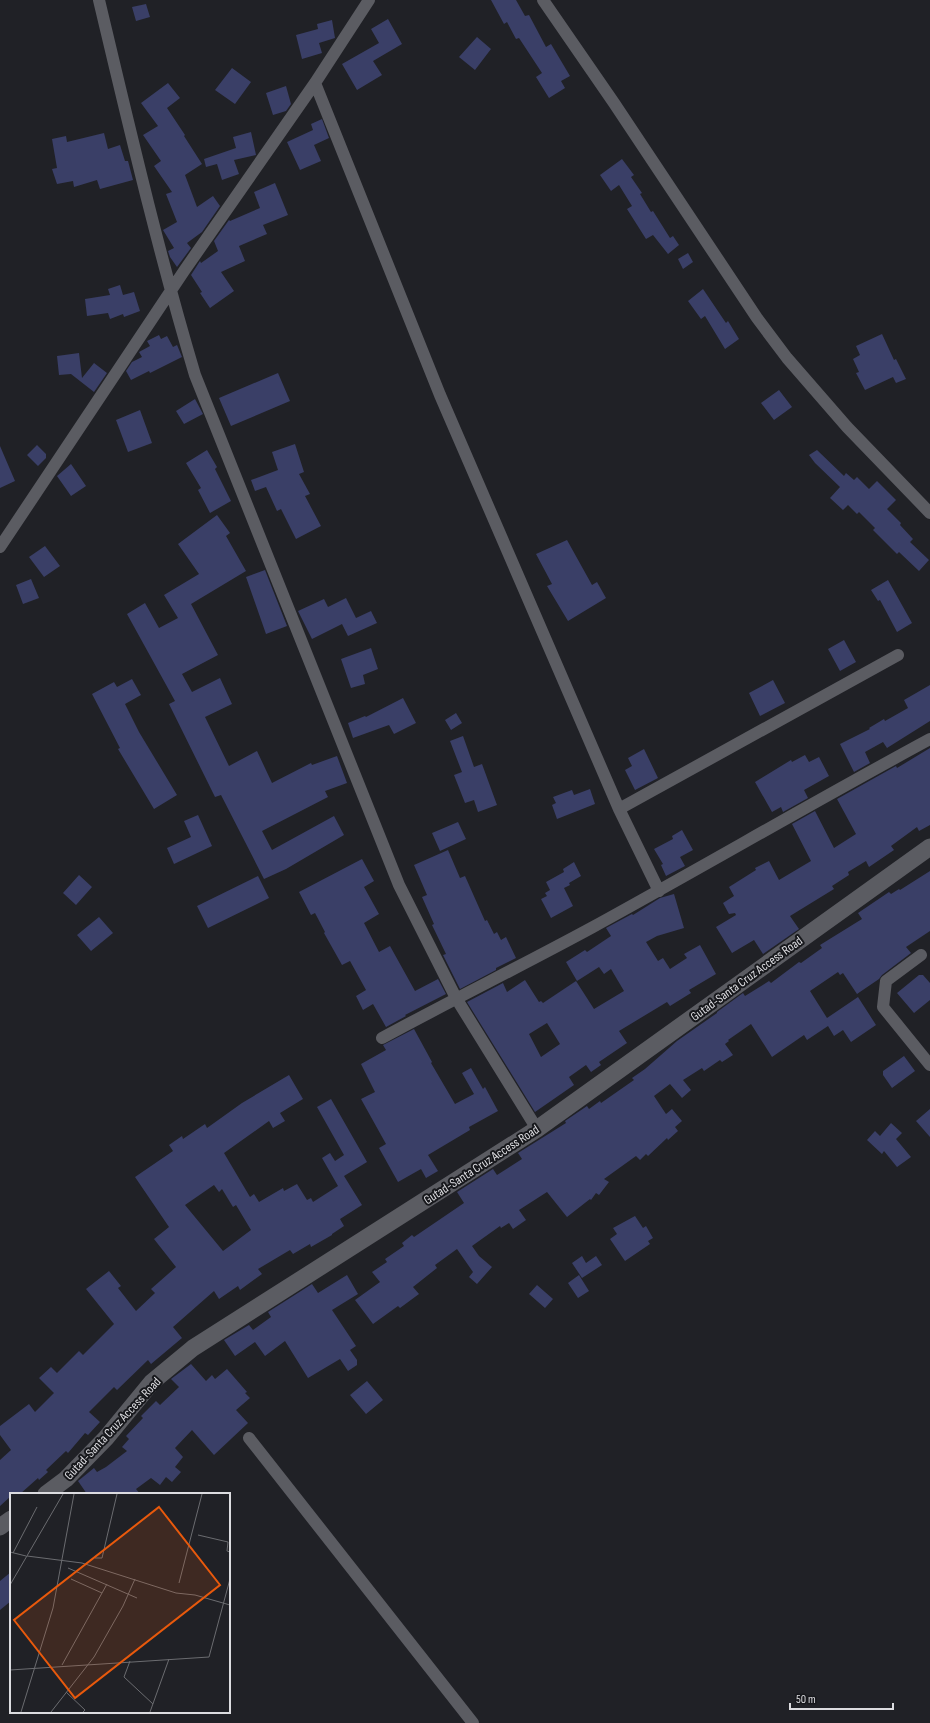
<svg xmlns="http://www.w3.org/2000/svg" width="930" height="1723" font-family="'Sofia Sans Condensed',sans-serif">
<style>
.building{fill:#3a3f67;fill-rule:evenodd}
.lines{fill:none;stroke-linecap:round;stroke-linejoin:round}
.street{stroke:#5b5c62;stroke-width:12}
.secondary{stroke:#5b5c62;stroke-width:17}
.labels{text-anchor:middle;stroke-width:4;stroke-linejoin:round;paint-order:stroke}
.street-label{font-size:13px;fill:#dcdce0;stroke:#17181c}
.inset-road{fill:none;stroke:#6b6c70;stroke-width:1}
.view{fill:#e8590c;fill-opacity:0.15;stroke:#e8590c;stroke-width:2}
.inset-edge{fill:none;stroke:#dcdce0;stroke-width:2}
</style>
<rect width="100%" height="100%" fill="#202126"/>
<!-- building -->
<path class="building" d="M 491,0 L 516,0 L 525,16 L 529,15 L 546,47 L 551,44 L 570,76 L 561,81 L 565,88 L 549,98 L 536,77 L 542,73 L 519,38 L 516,39 L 507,22 L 504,24 Z
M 146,4 L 150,17 L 136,21 L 132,7 Z
M 388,19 L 402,44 L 373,61 L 382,75 L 357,90 L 342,64 L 379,43 L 371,29 Z
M 332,20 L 335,38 L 319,43 L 322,53 L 302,59 L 296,35 L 318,29 L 317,24 Z
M 477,37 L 491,49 L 475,70 L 459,57 Z
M 232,68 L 251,82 L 235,104 L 215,90 Z
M 168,83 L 180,98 L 167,108 L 185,135 L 184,136 L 202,164 L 185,175 L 197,207 L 213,196 L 220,206 L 202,232 L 187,243 L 191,248 L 177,267 L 170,257 L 168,251 L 174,248 L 163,230 L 177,222 L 166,194 L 172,192 L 154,166 L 161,161 L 143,135 L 158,126 L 141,103 Z
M 286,86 L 291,104 L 286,111 L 273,115 L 266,93 Z
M 322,119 L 329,138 L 314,145 L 321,161 L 300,170 L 287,142 L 313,130 L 311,124 Z
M 251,132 L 256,155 L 234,160 L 239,174 L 222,180 L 217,164 L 206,167 L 204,159 L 236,148 L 233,137 Z
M 104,133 L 108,149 L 120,145 L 125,161 L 128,161 L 133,180 L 100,189 L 97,180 L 74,187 L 73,181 L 57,184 L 52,169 L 57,168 L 52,139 L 66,136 L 67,142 Z
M 622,159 L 634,175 L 631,177 L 642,193 L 640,194 L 651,212 L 653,211 L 670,238 L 673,236 L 679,245 L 668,254 L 653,235 L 646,239 L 627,209 L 632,206 L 619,185 L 611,191 L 600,175 Z
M 275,183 L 288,215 L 263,225 L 267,234 L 239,246 L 245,261 L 221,272 L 234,291 L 210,308 L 200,293 L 202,292 L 191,275 L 200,261 L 201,263 L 218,251 L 214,241 L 229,220 L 230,221 L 260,208 L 254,192 Z
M 688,253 L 693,262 L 683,269 L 678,259 Z
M 120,285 L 123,295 L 134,292 L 140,311 L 124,317 L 123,314 L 110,319 L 108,313 L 87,316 L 85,299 L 110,295 L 108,289 Z
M 703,289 L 726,323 L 728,321 L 739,339 L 725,349 L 705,316 L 701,319 L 688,301 Z
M 882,334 L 894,360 L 896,359 L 906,379 L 896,383 L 893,377 L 865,390 L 856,373 L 859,372 L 853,359 L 860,355 L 856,346 Z
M 159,335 L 161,339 L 167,336 L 173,347 L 177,345 L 182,357 L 150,373 L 149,371 L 131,380 L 126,371 L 132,362 L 142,357 L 139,352 L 150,346 L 147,341 Z
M 79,353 L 82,378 L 94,363 L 107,373 L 94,392 L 71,374 L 59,375 L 57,356 Z
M 278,373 L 290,401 L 231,426 L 219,398 Z
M 779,390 L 792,407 L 774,420 L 761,403 Z
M 195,399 L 203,414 L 184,424 L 176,411 Z
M 140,410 L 152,443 L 128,452 L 116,420 Z
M 295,444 L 304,472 L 299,474 L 310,494 L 305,496 L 321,526 L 296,539 L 281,509 L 277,511 L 266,487 L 255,491 L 251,480 L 278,470 L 272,452 Z
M 37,445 L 46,454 L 46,458 L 38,466 L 27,455 Z
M 0,446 L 15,481 L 0,488 Z
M 207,450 L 217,467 L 215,469 L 231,501 L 210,513 L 198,490 L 201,488 L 186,463 Z
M 817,450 L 844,476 L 846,473 L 854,480 L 857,477 L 869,489 L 877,481 L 896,500 L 887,509 L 901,523 L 900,525 L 913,539 L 910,542 L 929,560 L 919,571 L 899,552 L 897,554 L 873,530 L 875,528 L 859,512 L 857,514 L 848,505 L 843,510 L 830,498 L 840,487 L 815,463 L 809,455 Z
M 71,464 L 86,486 L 71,496 L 57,476 Z
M 217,515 L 230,533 L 226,536 L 246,571 L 191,604 L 218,655 L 182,674 L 192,692 L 220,678 L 232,704 L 205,717 L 229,766 L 257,751 L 272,783 L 311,763 L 312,765 L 337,756 L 347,783 L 325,791 L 328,797 L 262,831 L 272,850 L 334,816 L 344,835 L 286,869 L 264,879 L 221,795 L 215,797 L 169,704 L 175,701 L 127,614 L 145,603 L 159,628 L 178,618 L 164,595 L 199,574 L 178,544 Z
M 567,540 L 592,585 L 597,582 L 606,598 L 568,621 L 547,586 L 552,584 L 536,554 Z
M 45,546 L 60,566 L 44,577 L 29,557 Z
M 265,570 L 287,626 L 266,634 L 246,577 Z
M 31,579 L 39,598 L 23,604 L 16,585 Z
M 888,580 L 912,623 L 897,632 L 880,600 L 878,601 L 871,590 Z
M 346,598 L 356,618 L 371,611 L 377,623 L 348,636 L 342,624 L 312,639 L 298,611 L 324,599 L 328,607 Z
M 844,640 L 856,662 L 840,671 L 828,649 Z
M 371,648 L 378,669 L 363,675 L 365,684 L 351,688 L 341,659 Z
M 132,679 L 141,695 L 125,704 L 139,732 L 177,795 L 154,809 L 118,749 L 120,748 L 92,694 L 114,682 L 117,687 Z
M 773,680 L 785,703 L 760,716 L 749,693 Z
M 930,685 L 930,721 L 887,748 L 883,742 L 865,752 L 870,763 L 854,772 L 840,744 L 870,729 L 869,728 L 884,719 L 885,721 L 908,708 L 904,700 Z
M 403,698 L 416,723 L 394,734 L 389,725 L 353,738 L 348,723 L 365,716 L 366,717 Z
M 456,713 L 462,723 L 451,730 L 445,720 Z
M 463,736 L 474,767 L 482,764 L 497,805 L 478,812 L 474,800 L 465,803 L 454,775 L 462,772 L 450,741 Z
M 930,748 L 930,825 L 919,831 L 917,827 L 891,846 L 894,850 L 869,867 L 866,861 L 848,872 L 849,875 L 832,886 L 834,889 L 790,916 L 799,929 L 763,954 L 754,940 L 732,953 L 716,927 L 736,915 L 735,913 L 729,914 L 723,903 L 734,896 L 729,887 L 756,870 L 755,868 L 769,861 L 779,880 L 811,861 L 792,824 L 815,811 L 834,848 L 856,834 L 837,799 L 896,766 L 897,768 Z
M 644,749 L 658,778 L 635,790 L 625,770 L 632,766 L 628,758 Z
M 805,755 L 809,762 L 819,757 L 829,776 L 804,790 L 808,798 L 783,812 L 781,807 L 772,812 L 755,782 L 791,760 L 792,762 Z
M 590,789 L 595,804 L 557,819 L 552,805 L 556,803 L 553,797 L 572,790 L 574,795 Z
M 198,815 L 212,846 L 174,864 L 167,848 L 191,837 L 184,821 Z
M 458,822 L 466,839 L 440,851 L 432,833 Z
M 682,830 L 693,850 L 680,857 L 685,866 L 666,876 L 661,865 L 663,864 L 654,849 L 673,839 L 672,836 Z
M 448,850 L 460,878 L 465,876 L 485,921 L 487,920 L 494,934 L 497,932 L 501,940 L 506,937 L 516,958 L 496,968 L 496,970 L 460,989 L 443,955 L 446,954 L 432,925 L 434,924 L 422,897 L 427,895 L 414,865 Z
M 362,859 L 374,881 L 364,887 L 379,914 L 364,923 L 379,952 L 390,946 L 415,991 L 438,979 L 446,994 L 405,1015 L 406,1016 L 386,1027 L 373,1004 L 363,1010 L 356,996 L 366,990 L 350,961 L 342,965 L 324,933 L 325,932 L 315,913 L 311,915 L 299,892 Z
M 574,862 L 581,876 L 569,883 L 570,885 L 564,888 L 573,906 L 551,918 L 541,899 L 547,896 L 545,893 L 550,890 L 546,882 L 564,872 L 563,869 Z
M 930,871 L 930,931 L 906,947 L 911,953 L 882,975 L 879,979 L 857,994 L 843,973 L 840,975 L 838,972 L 810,991 L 827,1018 L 858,997 L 876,1025 L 851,1042 L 843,1030 L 834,1036 L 828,1026 L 807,1040 L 804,1035 L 772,1057 L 751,1024 L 728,1040 L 729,1041 L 725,1044 L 733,1055 L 722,1062 L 720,1060 L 704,1071 L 702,1068 L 683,1080 L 691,1090 L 682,1098 L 670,1084 L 654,1096 L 666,1114 L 672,1109 L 682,1121 L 675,1127 L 678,1131 L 668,1140 L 667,1138 L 648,1156 L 646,1154 L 640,1160 L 636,1156 L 604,1179 L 609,1182 L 599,1195 L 596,1193 L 591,1200 L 590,1199 L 567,1217 L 547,1192 L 519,1210 L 526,1220 L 513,1229 L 509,1223 L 501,1228 L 500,1226 L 472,1246 L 479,1256 L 492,1267 L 477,1284 L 469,1277 L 473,1272 L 457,1249 L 435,1265 L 437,1268 L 413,1287 L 419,1294 L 400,1308 L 398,1306 L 373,1324 L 355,1300 L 380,1282 L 372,1272 L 387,1262 L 385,1259 L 404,1246 L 402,1243 L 412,1235 L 414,1237 L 464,1203 L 457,1192 L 493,1169 L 497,1175 L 522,1159 L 518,1153 L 566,1123 L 565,1121 L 587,1106 L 589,1109 L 600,1101 L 601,1103 L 634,1080 L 632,1078 L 645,1069 L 677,1041 L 717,1013 L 717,1012 L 743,993 L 745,996 L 769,981 L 771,983 L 799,962 L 801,963 L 822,948 L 820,945 L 862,919 L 858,913 L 889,892 L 891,894 L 899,889 L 900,890 Z
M 79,875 L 92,887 L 76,905 L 63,893 Z
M 258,876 L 269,898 L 208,928 L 197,906 Z
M 674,894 L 684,928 L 657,936 L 646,942 L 658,961 L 663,958 L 670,969 L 687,958 L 684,954 L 700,945 L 716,974 L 689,990 L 691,993 L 670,1006 L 667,1002 L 619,1031 L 627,1043 L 599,1062 L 601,1065 L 591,1072 L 586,1065 L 569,1077 L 574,1085 L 535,1112 L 467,1002 L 503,983 L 507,992 L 525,980 L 539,1002 L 541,1001 L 543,1003 L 576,981 L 594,1009 L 624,991 L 611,969 L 604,974 L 599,967 L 577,981 L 566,962 L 585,950 L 587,952 L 611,936 L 606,928 L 632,914 L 633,915 L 660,898 ZM 547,1023 L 560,1044 L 541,1057 L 529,1034 Z
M 99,917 L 113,933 L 91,951 L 77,935 Z
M 919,975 L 923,975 L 930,983 L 930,1000 L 914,1013 L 897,993 Z
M 414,1029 L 432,1062 L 431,1063 L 455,1104 L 474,1094 L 462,1073 L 471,1068 L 483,1089 L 485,1087 L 498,1111 L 469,1127 L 470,1130 L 428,1155 L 438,1171 L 426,1178 L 421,1169 L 398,1182 L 379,1148 L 386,1144 L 361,1099 L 375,1092 L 361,1064 L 386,1050 L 383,1045 Z
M 904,1056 L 915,1071 L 892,1088 L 883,1075 L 883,1071 Z
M 289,1075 L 303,1099 L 280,1113 L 285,1121 L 273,1128 L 269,1121 L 224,1153 L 250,1197 L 254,1194 L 259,1202 L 283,1188 L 284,1191 L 297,1184 L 307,1200 L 311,1198 L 313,1202 L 338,1186 L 322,1158 L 330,1153 L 335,1161 L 344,1155 L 317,1107 L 331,1099 L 367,1162 L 344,1176 L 362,1205 L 340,1219 L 344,1226 L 332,1234 L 332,1235 L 311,1247 L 310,1244 L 293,1254 L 290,1250 L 258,1269 L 262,1274 L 240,1290 L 238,1286 L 219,1299 L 214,1291 L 173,1327 L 182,1338 L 151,1364 L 148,1360 L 117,1390 L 114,1387 L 89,1412 L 100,1422 L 88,1435 L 85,1433 L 68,1453 L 66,1451 L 46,1470 L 48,1472 L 39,1480 L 38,1478 L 20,1494 L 11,1494 L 11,1496 L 0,1506 L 0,1460 L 11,1450 L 0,1435 L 0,1426 L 29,1404 L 35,1412 L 54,1393 L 39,1378 L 51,1367 L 57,1373 L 79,1351 L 83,1355 L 114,1324 L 86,1289 L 109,1271 L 121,1286 L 118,1288 L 136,1311 L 155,1293 L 151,1289 L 176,1267 L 154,1239 L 169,1227 L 135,1177 L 173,1151 L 169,1145 L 182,1136 L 183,1139 L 205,1124 L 207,1128 L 242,1103 ZM 214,1185 L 219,1192 L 222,1189 L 233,1207 L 236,1205 L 251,1230 L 223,1251 L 185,1205 Z
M 930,1109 L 930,1137 L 916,1121 Z
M 891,1123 L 902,1133 L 896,1139 L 911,1157 L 897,1167 L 884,1151 L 882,1154 L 867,1140 L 875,1131 L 880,1136 Z
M 635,1216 L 643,1228 L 646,1226 L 653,1238 L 648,1241 L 650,1244 L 625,1261 L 610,1239 L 617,1234 L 613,1228 Z
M 582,1256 L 586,1263 L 596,1256 L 602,1265 L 582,1278 L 572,1263 Z
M 347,1275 L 358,1294 L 332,1310 L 356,1346 L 350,1350 L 357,1360 L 357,1365 L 348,1371 L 340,1359 L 308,1378 L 285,1341 L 265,1356 L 255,1342 L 235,1356 L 224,1340 L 249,1325 L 253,1330 L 271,1317 L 268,1312 L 312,1284 L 318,1293 Z
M 579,1275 L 589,1291 L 578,1298 L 568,1283 Z
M 537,1285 L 553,1299 L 545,1308 L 529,1294 Z
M 191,1364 L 206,1381 L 212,1375 L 215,1379 L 227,1369 L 247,1392 L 245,1393 L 250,1398 L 236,1410 L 248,1423 L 214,1455 L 192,1430 L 175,1448 L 183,1457 L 175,1467 L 181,1472 L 172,1482 L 166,1477 L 160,1485 L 151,1478 L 136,1489 L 140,1494 L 87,1494 L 78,1481 L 94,1468 L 97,1472 L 106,1467 L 127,1451 L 122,1447 L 129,1439 L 126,1436 L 143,1418 L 141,1416 L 156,1401 L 160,1405 L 179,1387 L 171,1379 Z
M 367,1381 L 383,1400 L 366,1414 L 350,1395 Z
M 11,1572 L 11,1601 L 0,1610 L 0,1581 Z"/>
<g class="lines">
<!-- street -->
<path class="street" d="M 99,0 C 129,126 158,251 195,375 L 399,885 L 456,998 L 537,1129
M 543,0 L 614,103 L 757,318 L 787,358 L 847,427 L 930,513
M 315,83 L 440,395 L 619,809 L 659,891
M 0,547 L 184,271 L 315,83 L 369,0
M 619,809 L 898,655
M 921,955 L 886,981 L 883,1007 L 930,1065
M 382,1038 C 452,1000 523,965 593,927 C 706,865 817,800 930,739
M 249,1438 L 473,1723"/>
<!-- secondary -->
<path class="secondary" d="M 46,1494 L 66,1479 L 106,1438 L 152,1382 L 193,1348 L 537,1129 L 930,847
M 0,1527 L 11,1519"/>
</g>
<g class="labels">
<!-- street labels -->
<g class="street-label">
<text transform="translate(746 978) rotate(-36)" y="5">Gutad-Santa Cruz Access Road</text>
<text transform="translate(481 1164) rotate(-33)" y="5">Gutad-Santa Cruz Access Road</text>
<text transform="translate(112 1428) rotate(-47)" y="5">Gutad-Santa Cruz Access Road</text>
</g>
</g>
<!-- overview -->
<g transform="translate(10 1493)">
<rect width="220" height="220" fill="#202126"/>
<path class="inset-road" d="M 188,42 L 218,49 L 217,58 L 220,59M 0,59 L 16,63M 3,60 L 27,14M 17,63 L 72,70 L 166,100 L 185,102 L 220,112M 85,65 L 92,65 L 107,1M 58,75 L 127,105M 61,86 L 92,100M 169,90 L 192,1M 0,92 L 53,1M 120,168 L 114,184 L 143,211M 52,172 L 97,91M 0,177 L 199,164 L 220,86M 56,199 L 75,217 L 73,219M 11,219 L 43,115 L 64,1M 41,219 L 84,164 L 113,113 L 125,86M 140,219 L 159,166"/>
<path class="view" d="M 149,14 L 210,92 L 65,205 L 4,127 Z"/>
<rect width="220" height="220" class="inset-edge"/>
</g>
<!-- scale -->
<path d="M790 1703v6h103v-6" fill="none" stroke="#dcdce0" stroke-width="2"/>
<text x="796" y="1703" font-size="12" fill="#dcdce0" stroke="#17181c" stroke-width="3" paint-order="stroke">50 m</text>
</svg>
